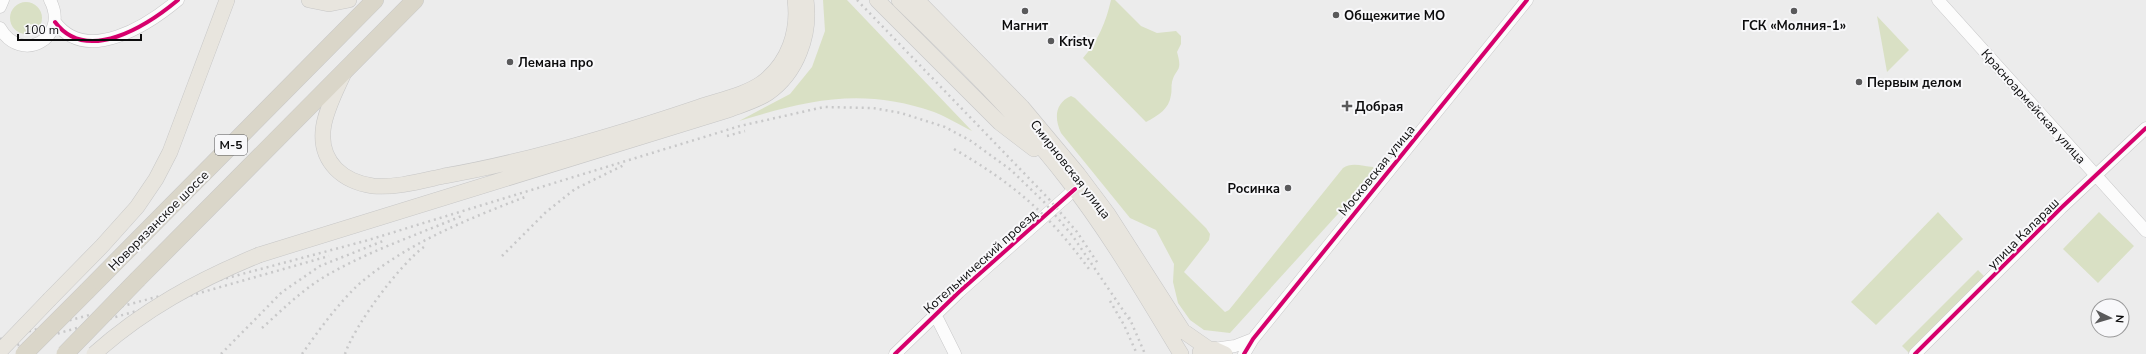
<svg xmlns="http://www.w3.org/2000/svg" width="2146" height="354" font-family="'Nunito Sans',sans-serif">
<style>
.green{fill:#d9e0c4}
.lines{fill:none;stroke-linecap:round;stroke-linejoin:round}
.minor-casing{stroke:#c8c8c9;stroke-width:13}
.major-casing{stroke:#c7c7c7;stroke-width:16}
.highway-casing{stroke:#c7c7c7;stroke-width:18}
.minor{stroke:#fcfcfc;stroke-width:12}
.major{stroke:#e8e5de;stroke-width:15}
.highway{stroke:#dad6c9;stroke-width:17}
.rail{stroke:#c8c8c9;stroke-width:2.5;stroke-dasharray:2 4;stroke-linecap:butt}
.major-bridge-casing{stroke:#c7c7c7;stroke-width:16;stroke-linecap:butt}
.highway-bridge-casing{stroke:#c7c7c7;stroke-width:18;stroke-linecap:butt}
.major-bridge{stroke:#e8e5de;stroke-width:15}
.highway-bridge{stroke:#dad6c9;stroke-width:17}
.cycleway-casing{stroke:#f8f8fa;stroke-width:6}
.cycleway{stroke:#d6006c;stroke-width:4}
.poi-dot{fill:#5a5a5b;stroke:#f8f8fa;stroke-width:1.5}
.labels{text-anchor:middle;stroke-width:4;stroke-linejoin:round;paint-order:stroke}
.shield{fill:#f8f8fa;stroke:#535354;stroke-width:1}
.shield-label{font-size:12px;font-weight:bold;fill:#0c0c0d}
.poi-label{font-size:13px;font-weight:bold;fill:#0c0c0d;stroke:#f8f8fa;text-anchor:start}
.street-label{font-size:13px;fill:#0c0c0d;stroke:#f8f8fa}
</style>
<rect width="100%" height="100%" fill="#ececec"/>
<!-- green -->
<path class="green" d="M 823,0 L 847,0 L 972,131 C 960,125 947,117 934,112 C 861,87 809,100 739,121 L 790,94 L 812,67 L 825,31 Z
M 1111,0 L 1115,0 L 1141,26 L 1157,33 L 1176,31 L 1181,36 L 1181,44 L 1177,52 C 1183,73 1176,67 1172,82 C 1171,86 1172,91 1171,95 C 1169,109 1159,115 1146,122 L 1083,58 C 1098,41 1106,22 1111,0 Z
M10 18a16 16 0 1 1 32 0a16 16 0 1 1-32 0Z
M 1877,16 L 1909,50 L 1887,72 Z
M 1071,96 L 1075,98 L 1206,228 L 1210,234 L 1209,240 L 1184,272 L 1225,312 L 1229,310 L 1343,168 C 1351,162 1363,166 1373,167 L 1375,173 L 1230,333 L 1204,330 L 1190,320 L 1178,303 L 1173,282 L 1174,264 L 1156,230 L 1130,218 L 1061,133 C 1054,118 1055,103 1071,96 Z
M 1938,212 L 1963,239 L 1876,325 L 1851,302 Z
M 2099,212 L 2134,246 L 2098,283 L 2063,249 Z
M 1978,270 L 1987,279 L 1910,354 L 1902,346 Z"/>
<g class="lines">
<!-- minor casing -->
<g class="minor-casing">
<path id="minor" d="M 1938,0 L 2146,231
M 0,7 L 3,0
M 55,22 C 87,65 148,25 178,0
M 0,28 C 21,65 70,38 50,0
M 938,320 L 955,354
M 1214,349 L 1235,346 L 1253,339
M 895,354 L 959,292 L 1075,189
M 1244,354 L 1253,339 L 1527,0
M 1915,354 L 2061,208 L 2146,128"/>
</g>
<!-- major casing -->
<g class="major-casing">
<path id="major" d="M 309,0 L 329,4 L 349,0
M 877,0 L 1000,123 L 1034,149
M 899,0 C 958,57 1017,114 1067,179 C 1110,234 1145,295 1181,354
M 917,0 L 1022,107 L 1078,174 L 1108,214 L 1183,331 L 1209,349
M 344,73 C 331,102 308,140 336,169 C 346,179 359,184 373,186 C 396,188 421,181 444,176 C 530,161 616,135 699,107 C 719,100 745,95 762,83 C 789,63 799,31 795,0
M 259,255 L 728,110 C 741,105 756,101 768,93 C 797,73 811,34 806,0
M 50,299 L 102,246 L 137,207 L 156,179 L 170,152 L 227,0
M 1200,352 L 1214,349 L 1225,354"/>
</g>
<!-- highway casing -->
<g class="highway-casing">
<path id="highway" d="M 138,279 L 415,0
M 87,291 L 375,0"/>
</g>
<!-- minor -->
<use href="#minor" class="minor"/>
<!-- major -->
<use href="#major" class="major"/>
<!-- highway -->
<use href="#highway" class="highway"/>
<!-- rail -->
<path class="rail" d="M 857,0 L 1048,198 L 1077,232 L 1099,265
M 727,136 L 745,131
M 954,149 C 1014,184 1048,213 1089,269
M 502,256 L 546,212 L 575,189 L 624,165
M 1110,301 L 1124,325 L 1137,354
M 1129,317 L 1145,354
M 262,328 C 282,310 301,291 324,277 C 368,251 417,235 464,215
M 0,339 L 365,241 L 740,126 L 824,107 L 873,108 L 901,113 L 945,127 L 971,141 L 1011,170 L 1044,202 L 1072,235 L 1131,322
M 0,350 L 329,256
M 221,354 L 282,292 L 320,266 L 383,241
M 302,354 C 319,330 337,305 358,285 C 405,244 468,219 525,197
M 345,354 C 354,326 400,264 424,247"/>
<!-- major-bridge casing -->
<g class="major-bridge-casing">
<path id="major-bridge" d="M 0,351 L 50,299
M 94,354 C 143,310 198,280 259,255"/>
</g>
<!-- highway-bridge casing -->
<g class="highway-bridge-casing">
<path id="highway-bridge" d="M 24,354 L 87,291
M 65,354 L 138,279"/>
</g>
<!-- major-bridge -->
<use href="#major-bridge" class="major-bridge"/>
<!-- highway-bridge -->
<use href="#highway-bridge" class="highway-bridge"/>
<!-- cycleway casing -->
<g class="cycleway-casing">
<path id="cycleway" d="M 55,22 C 87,65 148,25 178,0
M 895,354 L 959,292 L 1075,189
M 1244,354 L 1253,339 L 1527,0
M 1915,354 L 2061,208 L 2146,128"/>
</g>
<!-- cycleway -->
<use href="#cycleway" class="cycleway"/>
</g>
<!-- markers -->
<g class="poi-dot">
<circle cx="1025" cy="11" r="4"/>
<circle cx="1794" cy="11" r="4"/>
<circle cx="1336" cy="15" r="4"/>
<circle cx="1051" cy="41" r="4"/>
<circle cx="510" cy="62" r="4"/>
<circle cx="1859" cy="82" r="4"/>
<path d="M1345 100h4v4h4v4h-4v4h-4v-4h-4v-4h4z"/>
<circle cx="1288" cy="188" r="4"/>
</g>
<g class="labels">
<!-- shield labels -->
<rect class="shield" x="215" y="135" width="32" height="20" rx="3"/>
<g class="shield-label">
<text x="231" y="149">М-5</text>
</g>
<!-- poi labels -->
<g class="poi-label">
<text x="1344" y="20">Общежитие МО</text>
<text x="1025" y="30" text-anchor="middle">Магнит</text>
<text x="1794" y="30" text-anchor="middle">ГСК «Молния-1»</text>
<text x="1059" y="46">Kristy</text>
<text x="518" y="67">Лемана про</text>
<text x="1867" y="87">Первым делом</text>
<text x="1355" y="111">Добрая</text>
<text x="1280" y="193" text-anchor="end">Росинка</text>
</g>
<!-- street labels -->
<g class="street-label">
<text transform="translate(2034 106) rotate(48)" y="5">Красноармейская улица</text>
<text transform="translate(1071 169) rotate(52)" y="5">Смирновская улица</text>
<text transform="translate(1376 170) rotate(-51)" y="5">Московская улица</text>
<text transform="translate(158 220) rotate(-45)" y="5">Новорязанское шоссе</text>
<text transform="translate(2023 233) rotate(-45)" y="5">улица Калараш</text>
<text transform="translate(980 261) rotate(-42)" y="5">Котельнический проезд</text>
</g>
</g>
<!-- north arrow -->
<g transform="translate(2110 318) rotate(95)"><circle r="19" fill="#f8f8fa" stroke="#9a9a9b"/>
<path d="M0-3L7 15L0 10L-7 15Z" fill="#5a5a5b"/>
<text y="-6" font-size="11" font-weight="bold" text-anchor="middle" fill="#0c0c0d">N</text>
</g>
<!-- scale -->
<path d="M18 34v6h123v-6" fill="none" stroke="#0c0c0d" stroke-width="2"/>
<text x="24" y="34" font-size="12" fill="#0c0c0d" stroke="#f8f8fa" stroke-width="3" paint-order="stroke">100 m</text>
</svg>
